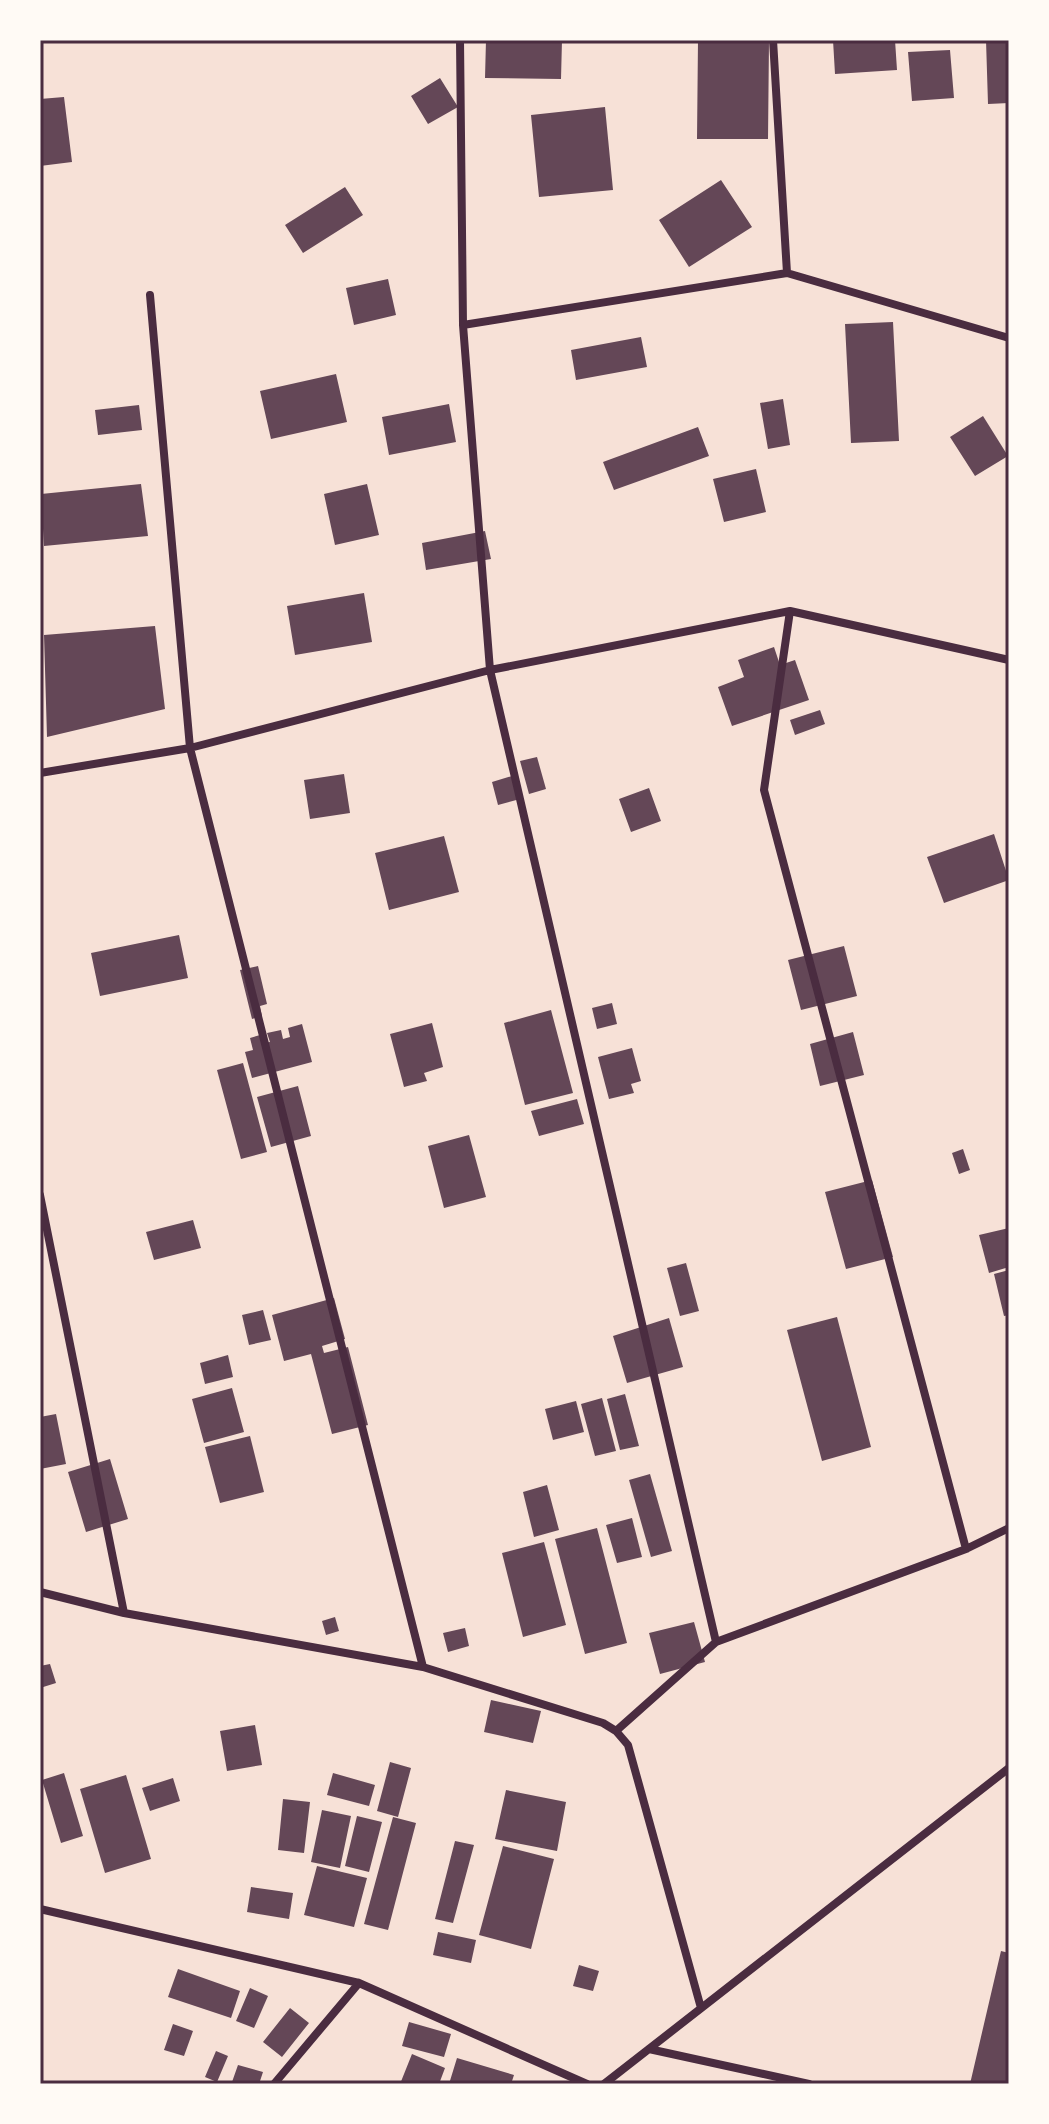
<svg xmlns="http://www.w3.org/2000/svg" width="1049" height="2124" font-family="'Asap Condensed',sans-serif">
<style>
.building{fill:#644757}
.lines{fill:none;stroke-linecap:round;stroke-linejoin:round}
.minor{stroke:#4a2c40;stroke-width:8}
.neatline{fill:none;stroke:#4a2c40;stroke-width:3}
</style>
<rect width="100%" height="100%" fill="#f7e1d7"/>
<!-- building -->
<path class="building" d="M 486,40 L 562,40 L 561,79 L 485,78 Z
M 698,40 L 769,40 L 768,139 L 697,139 Z
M 833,40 L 895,40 L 897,70 L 835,74 Z
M 986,40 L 1009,40 L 1009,103 L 988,104 Z
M 950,50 L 954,98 L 912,101 L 908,52 Z
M 440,78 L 458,107 L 428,124 L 411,96 Z
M 64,97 L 72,162 L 40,166 L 40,99 Z
M 605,107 L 613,190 L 539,197 L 531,115 Z
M 721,180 L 752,227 L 689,267 L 659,220 Z
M 345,187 L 363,215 L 303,253 L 285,225 Z
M 388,279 L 396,315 L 354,325 L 346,288 Z
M 893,322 L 899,441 L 851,443 L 845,324 Z
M 641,337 L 647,367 L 576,380 L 571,350 Z
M 336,374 L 347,422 L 271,439 L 260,391 Z
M 783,399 L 790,445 L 768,449 L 760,403 Z
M 449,404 L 456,442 L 389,455 L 382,417 Z
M 139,405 L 142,430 L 98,435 L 95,410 Z
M 983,416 L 1008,456 L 975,476 L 950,437 Z
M 698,427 L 709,456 L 614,490 L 603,462 Z
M 756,469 L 766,512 L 724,522 L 713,479 Z
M 141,484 L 148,536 L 44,546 L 41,494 Z
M 367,484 L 379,535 L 335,545 L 324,494 Z
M 485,531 L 491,559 L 426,570 L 422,543 Z
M 364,593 L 372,642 L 295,655 L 287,606 Z
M 155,626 L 165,709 L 47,737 L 44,635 Z
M 774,647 L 780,665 L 795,660 L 809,700 L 732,726 L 718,687 L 744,677 L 738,660 Z
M 820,710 L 825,724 L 795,735 L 790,720 Z
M 537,757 L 546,789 L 529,794 L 520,761 Z
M 344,774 L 350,813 L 310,819 L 304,780 Z
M 512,776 L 520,799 L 498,805 L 492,782 Z
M 649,788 L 661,821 L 631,832 L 619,799 Z
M 994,834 L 1009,880 L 944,903 L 927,857 Z
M 444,836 L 459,892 L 389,910 L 375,853 Z
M 179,935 L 188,978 L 100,996 L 91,953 Z
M 844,946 L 857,996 L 801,1010 L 788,960 Z
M 258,966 L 267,1004 L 260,1006 L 262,1016 L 252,1019 L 240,970 Z
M 612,1003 L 617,1024 L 597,1029 L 592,1008 Z
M 551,1010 L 573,1093 L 525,1105 L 504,1023 Z
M 432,1023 L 443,1067 L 424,1073 L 427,1081 L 404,1087 L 390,1034 Z
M 302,1024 L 312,1062 L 252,1078 L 245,1052 L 253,1050 L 250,1038 L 260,1035 L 263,1043 L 270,1042 L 267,1033 L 281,1030 L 283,1039 L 290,1037 L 288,1028 Z
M 853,1032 L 864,1075 L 820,1086 L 810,1044 Z
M 632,1048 L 641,1081 L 631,1084 L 634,1093 L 609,1099 L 598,1057 Z
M 243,1063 L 267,1152 L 241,1159 L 217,1070 Z
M 298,1086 L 311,1136 L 271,1147 L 257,1097 Z
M 577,1099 L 584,1124 L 539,1136 L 531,1111 Z
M 469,1135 L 486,1197 L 444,1208 L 428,1146 Z
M 963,1149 L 970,1170 L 959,1174 L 952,1153 Z
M 872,1180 L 893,1257 L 846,1269 L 825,1192 Z
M 193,1220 L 201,1248 L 154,1260 L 146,1232 Z
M 1009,1228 L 1009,1267 L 989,1273 L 979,1235 Z
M 686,1263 L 699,1311 L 680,1316 L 667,1268 Z
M 1009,1270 L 1009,1315 L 1004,1316 L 994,1274 Z
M 334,1298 L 345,1339 L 322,1346 L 324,1353 L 348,1347 L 368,1425 L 332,1434 L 311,1354 L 284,1361 L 272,1315 Z
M 263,1310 L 271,1340 L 249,1345 L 242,1315 Z
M 837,1317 L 871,1447 L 822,1461 L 787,1330 Z
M 669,1318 L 683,1367 L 627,1383 L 613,1336 Z
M 228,1355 L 233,1377 L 205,1384 L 200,1363 Z
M 232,1388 L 244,1432 L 204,1443 L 192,1399 Z
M 625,1394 L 639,1446 L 620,1450 L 607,1399 Z
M 602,1398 L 616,1451 L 595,1456 L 581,1404 Z
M 576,1401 L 584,1432 L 553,1440 L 545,1409 Z
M 56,1414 L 66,1464 L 40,1469 L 40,1417 Z
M 250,1436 L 264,1492 L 220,1503 L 205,1447 Z
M 110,1459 L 128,1519 L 86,1532 L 68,1472 Z
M 650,1474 L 672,1551 L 651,1557 L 629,1480 Z
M 547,1485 L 559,1530 L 534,1537 L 523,1492 Z
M 632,1518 L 642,1557 L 617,1563 L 606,1525 Z
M 597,1528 L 627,1643 L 585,1654 L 555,1539 Z
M 544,1542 L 566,1625 L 523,1637 L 502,1553 Z
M 335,1617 L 339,1631 L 326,1635 L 322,1621 Z
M 694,1622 L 705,1662 L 660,1674 L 649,1633 Z
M 465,1628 L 469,1646 L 448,1652 L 443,1633 Z
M 50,1664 L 56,1683 L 40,1688 L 40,1666 Z
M 491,1700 L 541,1711 L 533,1743 L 484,1732 Z
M 255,1725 L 262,1765 L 227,1771 L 220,1731 Z
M 390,1762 L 411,1768 L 398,1817 L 377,1811 Z
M 64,1773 L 83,1836 L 61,1843 L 42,1780 Z
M 333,1773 L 375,1785 L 369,1806 L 327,1795 Z
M 126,1775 L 151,1859 L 105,1873 L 80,1789 Z
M 173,1778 L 180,1801 L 150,1811 L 142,1788 Z
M 506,1790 L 566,1802 L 557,1851 L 495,1839 Z
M 283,1799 L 310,1802 L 304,1853 L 278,1850 Z
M 322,1810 L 351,1816 L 340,1868 L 311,1862 Z
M 357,1816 L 382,1822 L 369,1872 L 345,1866 Z
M 393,1817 L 416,1823 L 388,1930 L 364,1924 Z
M 455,1841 L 474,1845 L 453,1923 L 435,1919 Z
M 503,1846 L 554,1859 L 531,1949 L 479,1935 Z
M 317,1866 L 367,1878 L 354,1927 L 304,1915 Z
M 251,1887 L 293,1893 L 289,1919 L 247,1912 Z
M 438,1932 L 476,1940 L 471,1963 L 433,1955 Z
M 1001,1951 L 1009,1953 L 1009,2084 L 970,2084 Z
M 579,1965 L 599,1971 L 593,1991 L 573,1986 Z
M 178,1969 L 240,1991 L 231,2018 L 168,1997 Z
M 250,1988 L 268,1996 L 254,2028 L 236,2021 Z
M 290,2008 L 309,2023 L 282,2057 L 263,2042 Z
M 409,2022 L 451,2034 L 444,2057 L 402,2046 Z
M 173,2024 L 193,2031 L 184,2056 L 164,2050 Z
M 216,2051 L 228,2056 L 217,2082 L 205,2077 Z
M 412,2054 L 445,2068 L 439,2084 L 400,2084 Z
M 457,2058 L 514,2075 L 511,2084 L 449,2084 Z
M 238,2065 L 263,2072 L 259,2084 L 232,2082 Z"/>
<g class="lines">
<!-- minor -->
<path class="minor" d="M 460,40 L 463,325 L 490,670 L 716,1642
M 773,40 L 787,273
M 150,295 L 190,748 L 423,1667
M 463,325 L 787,273 L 1009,338
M 790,611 L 764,790 L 966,1549
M 40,773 L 190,748 L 490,670 L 790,611 L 1009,660
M 40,1195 L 124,1613
M 40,1592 L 124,1613 L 423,1667 L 603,1723 L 616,1731 L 628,1745 L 701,2008
M 616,1731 L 716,1642 L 966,1549 L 1009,1528
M 40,1909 L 359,1983 L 587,2084
M 649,2049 L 809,2084
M 274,2084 L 359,1983
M 604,2084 L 1009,1768"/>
</g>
<!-- border -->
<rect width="1049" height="2124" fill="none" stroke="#fffaf5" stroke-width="84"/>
<rect x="42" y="42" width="965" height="2040" class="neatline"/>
</svg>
